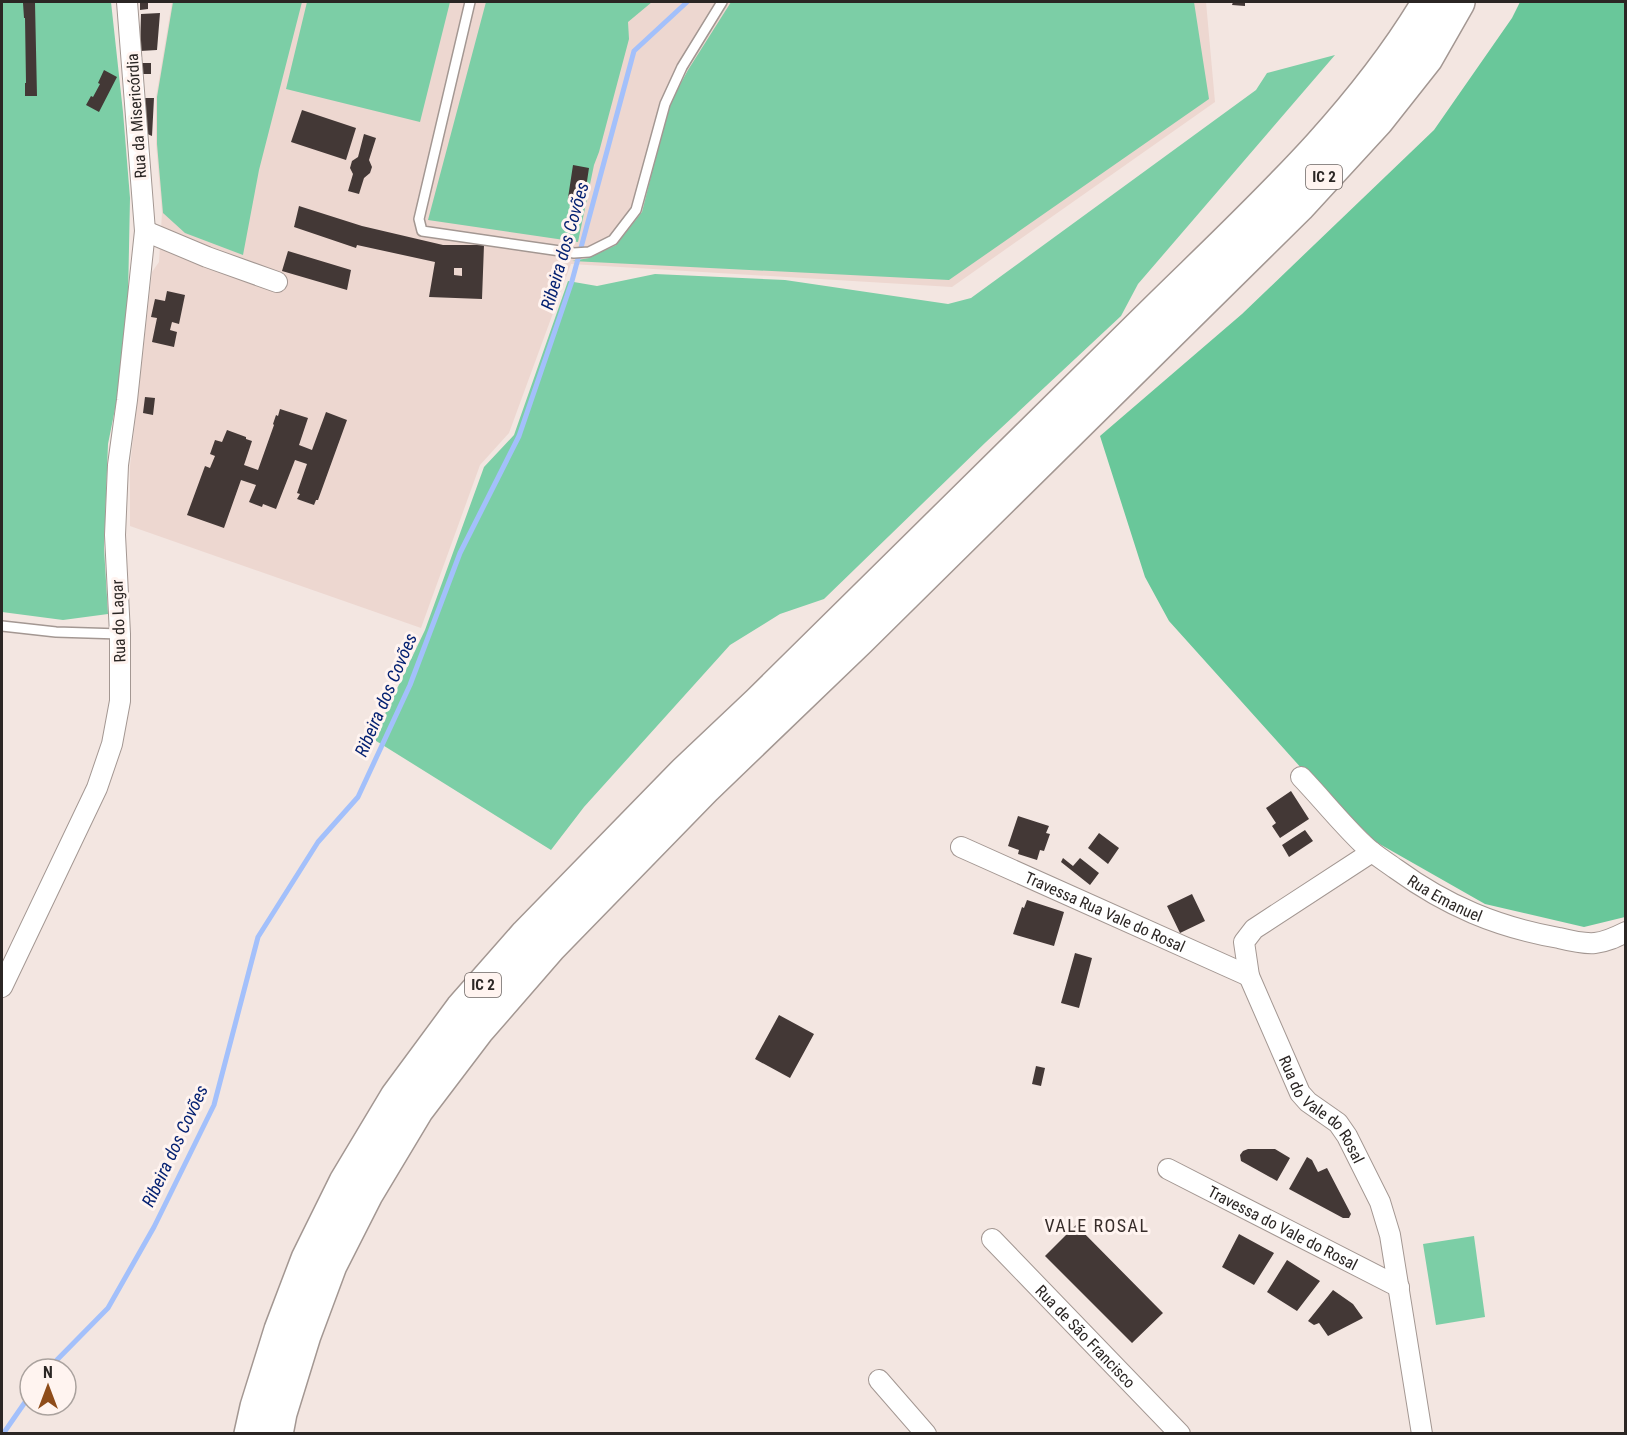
<svg xmlns="http://www.w3.org/2000/svg" width="1627" height="1435" font-family="'Roboto Condensed',sans-serif">
<style>
.built{fill:#edd7d0}
.green{fill:#7ccea6}
.forest{fill:#69c79a}
.lines{fill:none;stroke-linecap:round;stroke-linejoin:round}
.stream{stroke:#a3c0fb;stroke-width:5}
.building{fill:#433836;fill-rule:evenodd}
.lane-casing{stroke:#a39792;stroke-width:12}
.street-casing{stroke:#a39792;stroke-width:22}
.highway-casing{stroke:#a39792;stroke-width:36}
.lane{stroke:#fff;stroke-width:9}
.street{stroke:#fff;stroke-width:20}
.highway{stroke:#fff;stroke-width:33}
.labels{text-anchor:middle;stroke-width:6;stroke-linejoin:round;paint-order:stroke}
.shield{fill:#fff4f0;stroke:#6b6461;stroke-width:1.5}
.shield-label{font-size:15px;font-weight:bold;fill:#2b2624}
.street-label{font-size:16px;fill:#2b2624;stroke:#fff4f0}
.water-label{font-size:18px;font-style:italic;fill:#052172;stroke:#fff4f0}
.neighbourhood-label{font-size:18px;letter-spacing:1.5px;fill:#372d2a;stroke:#fff4f0}
</style>
<rect width="100%" height="100%" fill="#f3e6e1"/>
<!-- built -->
<path class="built" d="M 172,2 L 1206,2 L 1215,102 L 952,287 L 571,264 L 509,433 L 480,465 L 421,628 L 130,526 L 130,466 L 152,272 L 159,262 L 162,213 L 156,144 L 156,97 Z"/>
<!-- green -->
<path class="green" d="M 2,2 L 111,2 L 123,112 L 130,198 L 128,297 L 120,384 L 108,444 L 104,548 L 108,614 L 63,620 L 2,612 Z
M 173,2 L 302,2 L 259,170 L 243,255 L 185,233 L 163,213 L 157,144 L 157,97 Z
M 307,2 L 450,2 L 420,122 L 286,89 Z
M 486,2 L 652,2 L 628,22 L 629,39 L 599,152 L 594,165 L 578,242 L 428,220 Z
M 731,2 L 1194,2 L 1209,99 L 949,280 L 572,261 L 589,258 L 616,245 L 642,212 L 669,105 L 688,70 Z
M 1335,55 L 1138,284 L 1121,316 L 986,442 L 824,599 L 780,614 L 730,645 L 584,807 L 551,850 L 373,739 L 425,630 L 484,467 L 514,435 L 568,281 L 597,286 L 655,274 L 785,280 L 948,304 L 971,298 L 1256,90 L 1267,73 Z
M 1474,1236 L 1485,1317 L 1436,1325 L 1423,1244 Z"/>
<!-- forest -->
<path class="forest" d="M 1520,2 L 1625,2 L 1625,917 L 1584,927 L 1485,904 L 1376,842 L 1303,770 L 1169,621 L 1145,577 L 1100,436 L 1242,314 L 1434,130 L 1512,18 Z"/>
<g class="lines">
<!-- stream -->
<path class="stream" d="M 48,1369 L 108,1308 L 154,1227 L 214,1105 L 258,937 L 318,842 L 358,797 L 410,685 L 460,553 L 519,436 L 572,281 L 634,51 L 687,2
M 3,1434 L 30,1395"/>
</g>
<!-- building -->
<path class="building" d="M 140,2 L 148,2 L 148,9 L 140,10 Z
M 1233,2 L 1245,2 L 1245,6 L 1232,5 Z
M 23,3 L 35,3 L 37,96 L 25,96 L 25,83 L 26,83 L 25,18 L 24,18 Z
M 160,13 L 157,50 L 140,51 L 141,14 Z
M 140,63 L 151,63 L 151,74 L 141,74 Z
M 104,70 L 117,77 L 99,112 L 86,105 L 91,96 L 93,97 L 100,84 L 98,83 Z
M 141,98 L 154,98 L 152,136 L 145,133 Z
M 302,110 L 356,128 L 346,160 L 291,142 Z
M 364,134 L 376,138 L 369,160 L 372,167 L 370,173 L 364,178 L 359,194 L 348,191 L 353,174 L 350,168 L 352,161 L 358,157 Z
M 573,165 L 589,168 L 584,201 L 568,198 Z
M 299,206 L 362,226 L 443,245 L 484,245 L 482,299 L 429,297 L 435,262 L 357,245 L 356,248 L 294,227 ZM 454,268 L 462,268 L 462,276 L 454,275 Z
M 288,251 L 351,270 L 347,290 L 282,271 Z
M 167,291 L 185,295 L 179,324 L 172,322 L 170,330 L 177,332 L 174,347 L 152,342 L 157,318 L 151,317 L 155,299 L 165,301 Z
M 145,397 L 155,398 L 153,415 L 143,413 Z
M 280,409 L 308,418 L 299,445 L 312,450 L 326,412 L 347,420 L 318,500 L 316,500 L 314,505 L 297,499 L 300,494 L 297,493 L 307,464 L 295,460 L 276,509 L 263,504 L 262,507 L 249,502 L 256,485 L 241,480 L 224,528 L 187,515 L 205,466 L 210,468 L 215,456 L 210,454 L 215,440 L 222,442 L 227,430 L 246,437 L 246,439 L 252,441 L 244,465 L 258,470 L 274,425 L 273,424 L 276,415 L 278,416 Z
M 1291,791 L 1309,819 L 1280,838 L 1272,826 L 1276,823 L 1266,808 Z
M 1018,816 L 1049,826 L 1046,833 L 1050,834 L 1044,851 L 1040,850 L 1037,860 L 1018,854 L 1019,850 L 1008,846 Z
M 1305,830 L 1313,841 L 1289,857 L 1282,845 Z
M 1099,833 L 1119,848 L 1108,864 L 1088,848 Z
M 1063,858 L 1073,866 L 1080,858 L 1099,873 L 1090,885 L 1061,862 Z
M 1192,894 L 1205,921 L 1180,933 L 1167,906 Z
M 1027,900 L 1064,912 L 1054,946 L 1013,934 L 1022,907 L 1024,908 Z
M 1075,953 L 1092,958 L 1079,1008 L 1061,1003 Z
M 779,1015 L 814,1034 L 790,1078 L 755,1059 Z
M 1036,1066 L 1045,1068 L 1041,1086 L 1032,1084 Z
M 1248,1149 L 1275,1149 L 1290,1158 L 1277,1181 L 1241,1161 L 1240,1155 L 1243,1151 Z
M 1307,1157 L 1312,1160 L 1318,1172 L 1327,1168 L 1351,1214 L 1349,1218 L 1343,1218 L 1289,1189 Z
M 1076,1225 L 1163,1313 L 1132,1343 L 1045,1256 Z
M 1239,1234 L 1274,1253 L 1254,1285 L 1222,1267 Z
M 1287,1260 L 1320,1281 L 1297,1311 L 1267,1292 Z
M 1333,1290 L 1353,1304 L 1363,1318 L 1328,1336 L 1319,1323 L 1314,1325 L 1308,1321 Z"/>
<g class="lines">
<!-- lane casing -->
<g class="lane-casing">
<path id="lane" d="M 470,2 L 419,219 L 422,231 L 574,253 L 589,252 L 613,240 L 636,210 L 665,104 L 682,67 L 722,2
M 2,626 L 56,632 L 120,634"/>
</g>
<!-- street casing -->
<g class="street-casing">
<g id="street">
<path d="M 145,231 L 207,257 L 277,282"/>
<path id="s1" d="M 1301,777 C 1322,799 1341,823 1363,844 C 1373,854 1385,861 1396,869 C 1447,906 1497,927 1559,938 C 1571,941 1584,944 1595,943 C 1606,942 1616,937 1626,932"/>
<path id="s2" d="M 961,847 L 1249,976"/>
<path id="s3" d="M 1372,852 L 1254,929 L 1244,942 L 1249,976 L 1300,1093 L 1308,1102 L 1338,1123 L 1347,1136 L 1380,1202 L 1390,1235 L 1422,1434"/>
<path d="M 2,987 L 97,788 L 112,744 L 120,701 L 120,634 L 115,535 L 118,465 L 127,400 L 145,231 L 127,2"/>
<path id="s4" d="M 1168,1169 L 1399,1287"/>
<path id="s5" d="M 992,1239 L 1180,1434"/>
<path d="M 879,1380 L 926,1434"/>
</g>
</g>
<!-- highway casing -->
<g class="highway-casing">
<path id="highway" d="M 251,1434 L 257,1407 L 281,1330 L 308,1259 L 346,1182 L 397,1097 L 462,1009 L 527,935 L 685,773 L 759,703 C 888,576 1016,449 1145,322 C 1246,222 1356,125 1429,2
M 276,1434 L 280,1413 L 304,1335 L 330,1265 L 366,1194 L 417,1109 L 477,1030 L 550,946 L 705,787 L 859,639 L 1298,206 L 1377,120 L 1426,58 L 1458,2"/>
</g>
<!-- lane -->
<use href="#lane" class="lane"/>
<!-- street -->
<use href="#street" class="street"/>
<!-- highway -->
<use href="#highway" class="highway"/>
</g>
<g class="labels">
<!-- shield labels -->
<g class="shield">
<rect x="1306" y="165" width="36" height="24" rx="4.5"/>
<rect x="465" y="973" width="36" height="24" rx="4.5"/>
</g>
<g class="shield-label">
<text x="1324" y="182">IC 2</text>
<text x="483" y="990">IC 2</text>
</g>
<!-- street labels -->
<g class="street-label">
<text transform="translate(136 116) rotate(-94)" y="6">Rua da Misericórdia</text>
<text transform="translate(118 621) rotate(-92)" y="6">Rua do Lagar</text>
<text dy="6" stroke="none"><textPath href="#s1" startOffset="190">Rua Emanuel</textPath></text>
<text dy="6" stroke="none"><textPath href="#s2" startOffset="158">Travessa Rua Vale do Rosal</textPath></text>
<text dy="6" stroke="none"><textPath href="#s3" startOffset="346">Rua do Vale do Rosal</textPath></text>
<text dy="6" stroke="none"><textPath href="#s4" startOffset="129">Travessa do Vale do Rosal</textPath></text>
<text dy="6" stroke="none"><textPath href="#s5" startOffset="135">Rua de São Francisco</textPath></text>
</g>
<!-- water labels -->
<g class="water-label">
<text transform="translate(565 246) rotate(-74)" y="6">Ribeira dos Covões</text>
<text transform="translate(386 695) rotate(-67)" y="6">Ribeira dos Covões</text>
<text transform="translate(175 1146) rotate(-65)" y="6">Ribeira dos Covões</text>
</g>
<!-- neighbourhood labels -->
<g class="neighbourhood-label">
<text x="1097" y="1232">VALE ROSAL</text>
</g>
</g>
<!-- border -->
<rect width="1627" height="1435" fill="none" stroke="#2b2624" stroke-width="6"/>
<!-- north arrow -->
<g transform="translate(48 1387)"><circle r="28" fill="#fff4f0" stroke="#aaa29e" stroke-width="1.5"/>
<path d="M0-4.5L10 22L0 15L-10 22Z" fill="#8e4c1a"/>
<text y="-9" font-size="16" font-weight="bold" text-anchor="middle" fill="#2b2624">N</text>
</g>
</svg>
